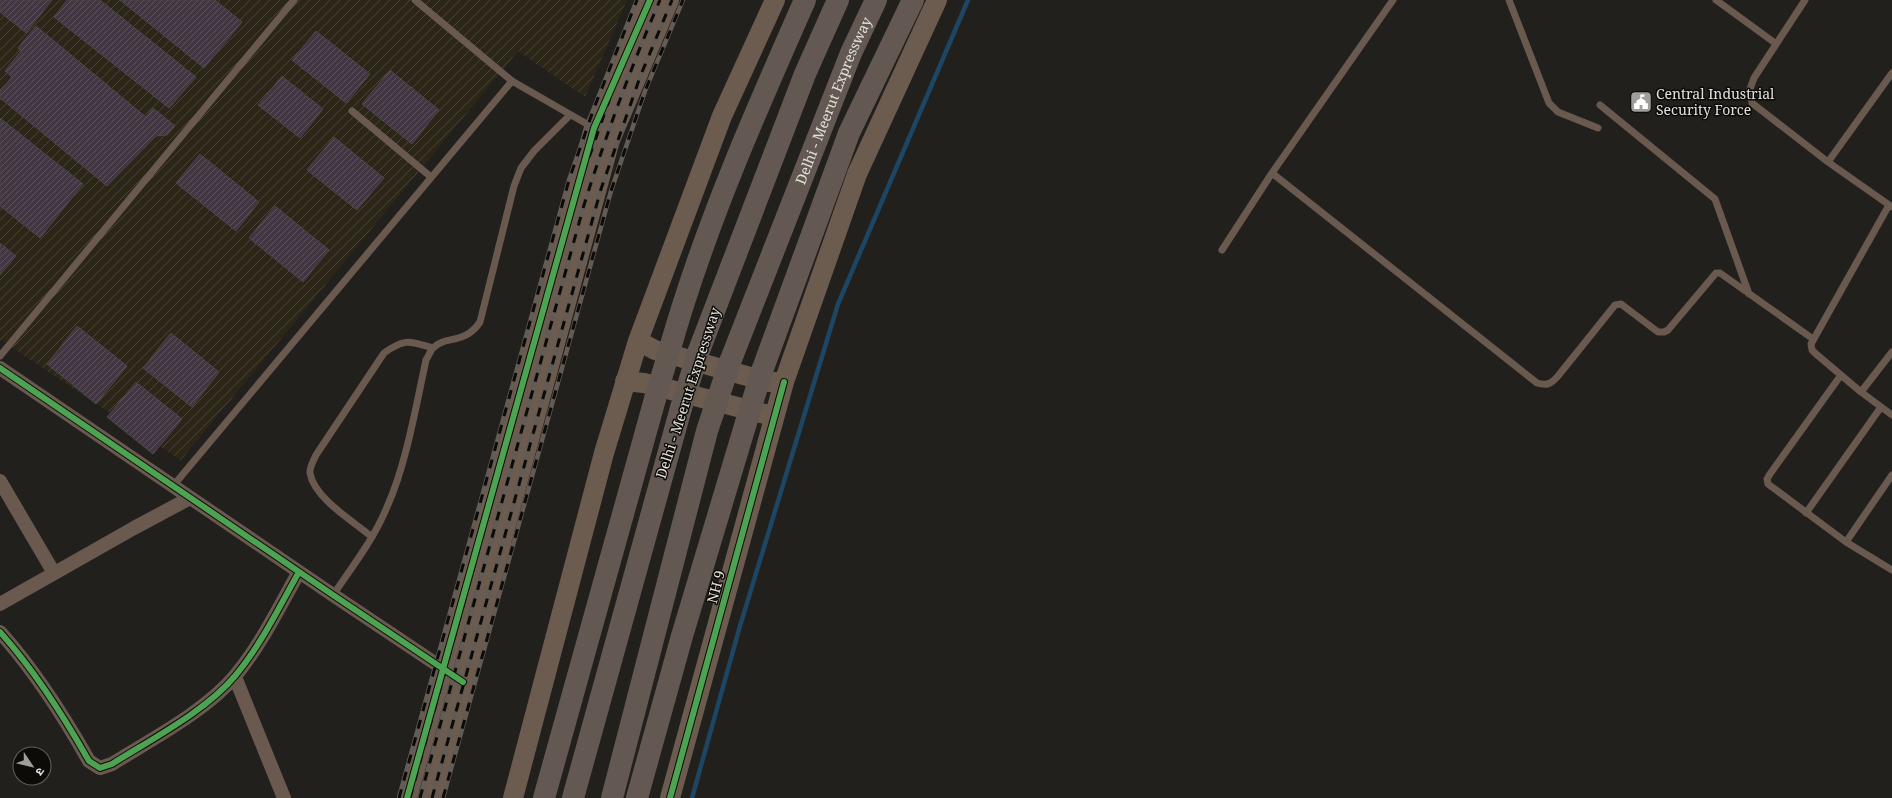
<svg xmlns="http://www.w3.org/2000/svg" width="1892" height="798" font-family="'Noto Serif','Noto Sans Devanagari',serif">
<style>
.industrial{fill:url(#industrial-furrows)}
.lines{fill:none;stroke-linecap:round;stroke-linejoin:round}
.stream{stroke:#1d4664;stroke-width:4.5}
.building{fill:url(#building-hatch);stroke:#484646}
.lane{stroke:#69594e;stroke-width:7}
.street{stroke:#69594e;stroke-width:14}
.secondary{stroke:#6c5b4f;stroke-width:20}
.highway{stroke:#635952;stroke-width:22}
.rail-casing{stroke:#635c56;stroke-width:4.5}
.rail{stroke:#0d0b08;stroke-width:3;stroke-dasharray:9;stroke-linecap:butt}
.highway-bridge{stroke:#635952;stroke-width:22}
.cycleway-casing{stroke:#0d0b08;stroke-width:8}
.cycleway{stroke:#4ca352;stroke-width:6}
.labels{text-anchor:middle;stroke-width:3;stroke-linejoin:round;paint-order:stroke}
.poi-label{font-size:14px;fill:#e5e2dd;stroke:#0d0b08;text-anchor:start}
.street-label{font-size:14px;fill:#e5e2dd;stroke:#0d0b08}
</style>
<defs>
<pattern id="industrial-furrows" width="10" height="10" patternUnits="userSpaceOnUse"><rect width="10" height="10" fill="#2c2619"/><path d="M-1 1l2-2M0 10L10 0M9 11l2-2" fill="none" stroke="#4a453a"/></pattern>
<pattern id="building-hatch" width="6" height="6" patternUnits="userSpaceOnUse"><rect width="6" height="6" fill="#413642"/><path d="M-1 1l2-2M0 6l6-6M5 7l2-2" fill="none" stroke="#5c535d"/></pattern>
</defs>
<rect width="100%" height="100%" fill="#22201c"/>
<!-- industrial -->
<path class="industrial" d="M 0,0 L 627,0 L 585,97 L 518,51 L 181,460 L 1,340 L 0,341 Z"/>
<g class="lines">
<!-- stream -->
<path class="stream" d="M 692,798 L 740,626 L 838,304 L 968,0"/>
</g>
<!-- building -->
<path class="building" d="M 0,0 L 52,0 L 26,33 L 0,12 Z
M 67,0 L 100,0 L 196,77 L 169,108 L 54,17 Z
M 120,0 L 215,0 L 242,22 L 204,68 Z
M 36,26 L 146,117 L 153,108 L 175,126 L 167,135 L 156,136 L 107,186 L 0,98 L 0,91 L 12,77 L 5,71 L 21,51 L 18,48 Z
M 316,31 L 370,74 L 346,103 L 292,60 Z
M 390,70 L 439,110 L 412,144 L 362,104 Z
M 282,76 L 323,109 L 300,138 L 258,105 Z
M 0,118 L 83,184 L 40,238 L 0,206 Z
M 334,137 L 384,178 L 357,210 L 307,170 Z
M 200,154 L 259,202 L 236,231 L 176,183 Z
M 275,206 L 329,250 L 303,282 L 249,238 Z
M 0,243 L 16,256 L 0,275 Z
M 77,326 L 127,366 L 96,404 L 47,364 Z
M 171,333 L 219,372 L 192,407 L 143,368 Z
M 136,382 L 182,419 L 153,454 L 107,417 Z"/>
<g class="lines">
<!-- lane -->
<path class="lane" d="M 415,0 L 512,81 L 592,127
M 1509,0 L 1549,103 L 1558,112 L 1598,128
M 1716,0 L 1775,43
M 1805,0 L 1754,78 L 1750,89 L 1752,103 L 1828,162 L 1892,207
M 1600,105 L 1715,199 L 1749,294
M 352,111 L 431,177
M 1828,162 L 1892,73
M 1272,173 L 1537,383 C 1547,386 1551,384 1558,376 L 1615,305 L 1621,304 L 1658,332 L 1664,332 L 1668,330 L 1716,273 L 1720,273 L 1813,339
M 1889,205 L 1811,344 L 1812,350 L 1816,354 L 1861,392 L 1892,415
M 1222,250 L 1272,173 L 1393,0
M 0,356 L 294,0
M 1841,375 L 1770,474 L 1767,479 L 1768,484 L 1846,542 L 1892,570
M 1861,392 L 1892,352
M 173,486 L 512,81
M 1806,513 L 1881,407
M 372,537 C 353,521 314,498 310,473 C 309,468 314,460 316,455 L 384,353 C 405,338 409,341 433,348
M 1846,542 L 1892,475
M 333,595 C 352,567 374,539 387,507 C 406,465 416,406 426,360 C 428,357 430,352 432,349 C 445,334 464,346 480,322 L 514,186 L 521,168 L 534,151 L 570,115"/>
<!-- street -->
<path class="street" d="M 0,368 L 333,595 L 463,682
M 0,481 L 54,573
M 0,604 L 134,528 L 190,498
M 0,632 C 35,671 63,715 89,761 L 100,768 L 112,764 C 150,740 206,711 235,676 C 261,645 279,607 299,572
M 235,677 L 284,798"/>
<!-- secondary -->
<path class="secondary" d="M 638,341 L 655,350 L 768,382 L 776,382
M 625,381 L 644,383 L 765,414
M 407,798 L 594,128 L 650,0
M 432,798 L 610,140 L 669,0
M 513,798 L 604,453 L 638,341 L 722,116 L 775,0
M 670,798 L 784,382 L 857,174 L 937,0"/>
<!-- highway -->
<g class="highway">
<path d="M 671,345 C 705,226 755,113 805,0"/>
<path d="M 698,353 L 805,74 L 838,0"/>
<path id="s1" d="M 730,362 L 851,53 L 876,0"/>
<path d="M 762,371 L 849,133 L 913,0"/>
<path d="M 544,798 L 655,399"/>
<path d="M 573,798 L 681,408"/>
<path d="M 612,798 L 707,431 L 713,413"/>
<path d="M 637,798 L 682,636 L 748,416"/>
</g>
<!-- rail casing -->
<g class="rail-casing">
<path id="rail" d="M 399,798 L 569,180 L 594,108 L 637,0
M 410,798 L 580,183 L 619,72 L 649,0
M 420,798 L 584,205 C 606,135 631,67 660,0
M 432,798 L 601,189 L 640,77 L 672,0
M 443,798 L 611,191 L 645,91 L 683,0"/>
</g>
<!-- rail -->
<use href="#rail" class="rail"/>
<!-- highway-bridge -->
<path class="highway-bridge" d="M 655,399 L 671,345
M 681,408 L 698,353
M 713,413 L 730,362
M 748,416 L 762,371"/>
<!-- cycleway casing -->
<g class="cycleway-casing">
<path id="cycleway" d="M 0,368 L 333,595 L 463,682
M 0,632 C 35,671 63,715 89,761 L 100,768 L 112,764 C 150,740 206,711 235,676 C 261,645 279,607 299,572
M 407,798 L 594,128 L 650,0
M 670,798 L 784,382"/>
</g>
<!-- cycleway -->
<use href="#cycleway" class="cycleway"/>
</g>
<!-- icons -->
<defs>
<g id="civic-square" transform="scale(1.15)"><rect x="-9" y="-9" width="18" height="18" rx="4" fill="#a19e99" stroke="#0d0b08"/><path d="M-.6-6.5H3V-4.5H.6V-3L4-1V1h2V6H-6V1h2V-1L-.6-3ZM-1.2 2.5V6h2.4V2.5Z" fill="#fff"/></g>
</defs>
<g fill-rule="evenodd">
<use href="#civic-square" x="1641" y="102"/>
</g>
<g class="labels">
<!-- poi labels -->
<g class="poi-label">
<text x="1656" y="99">Central Industrial<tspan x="1656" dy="16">Security Force</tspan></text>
</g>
<!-- street labels -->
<g class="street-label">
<text dy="5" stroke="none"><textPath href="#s1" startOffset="281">Delhi - Meerut Expressway</textPath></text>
<text transform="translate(688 393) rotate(-72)" y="5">Delhi - Meerut Expressway</text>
<text transform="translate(716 587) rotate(-75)" y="5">NH 9</text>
</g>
</g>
<!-- north arrow -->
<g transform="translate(32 766) rotate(125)"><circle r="19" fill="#0d0b08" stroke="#63615d"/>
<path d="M0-3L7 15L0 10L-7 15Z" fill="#a19e99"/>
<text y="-6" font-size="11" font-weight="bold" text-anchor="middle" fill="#e5e2dd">उ</text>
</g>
</svg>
